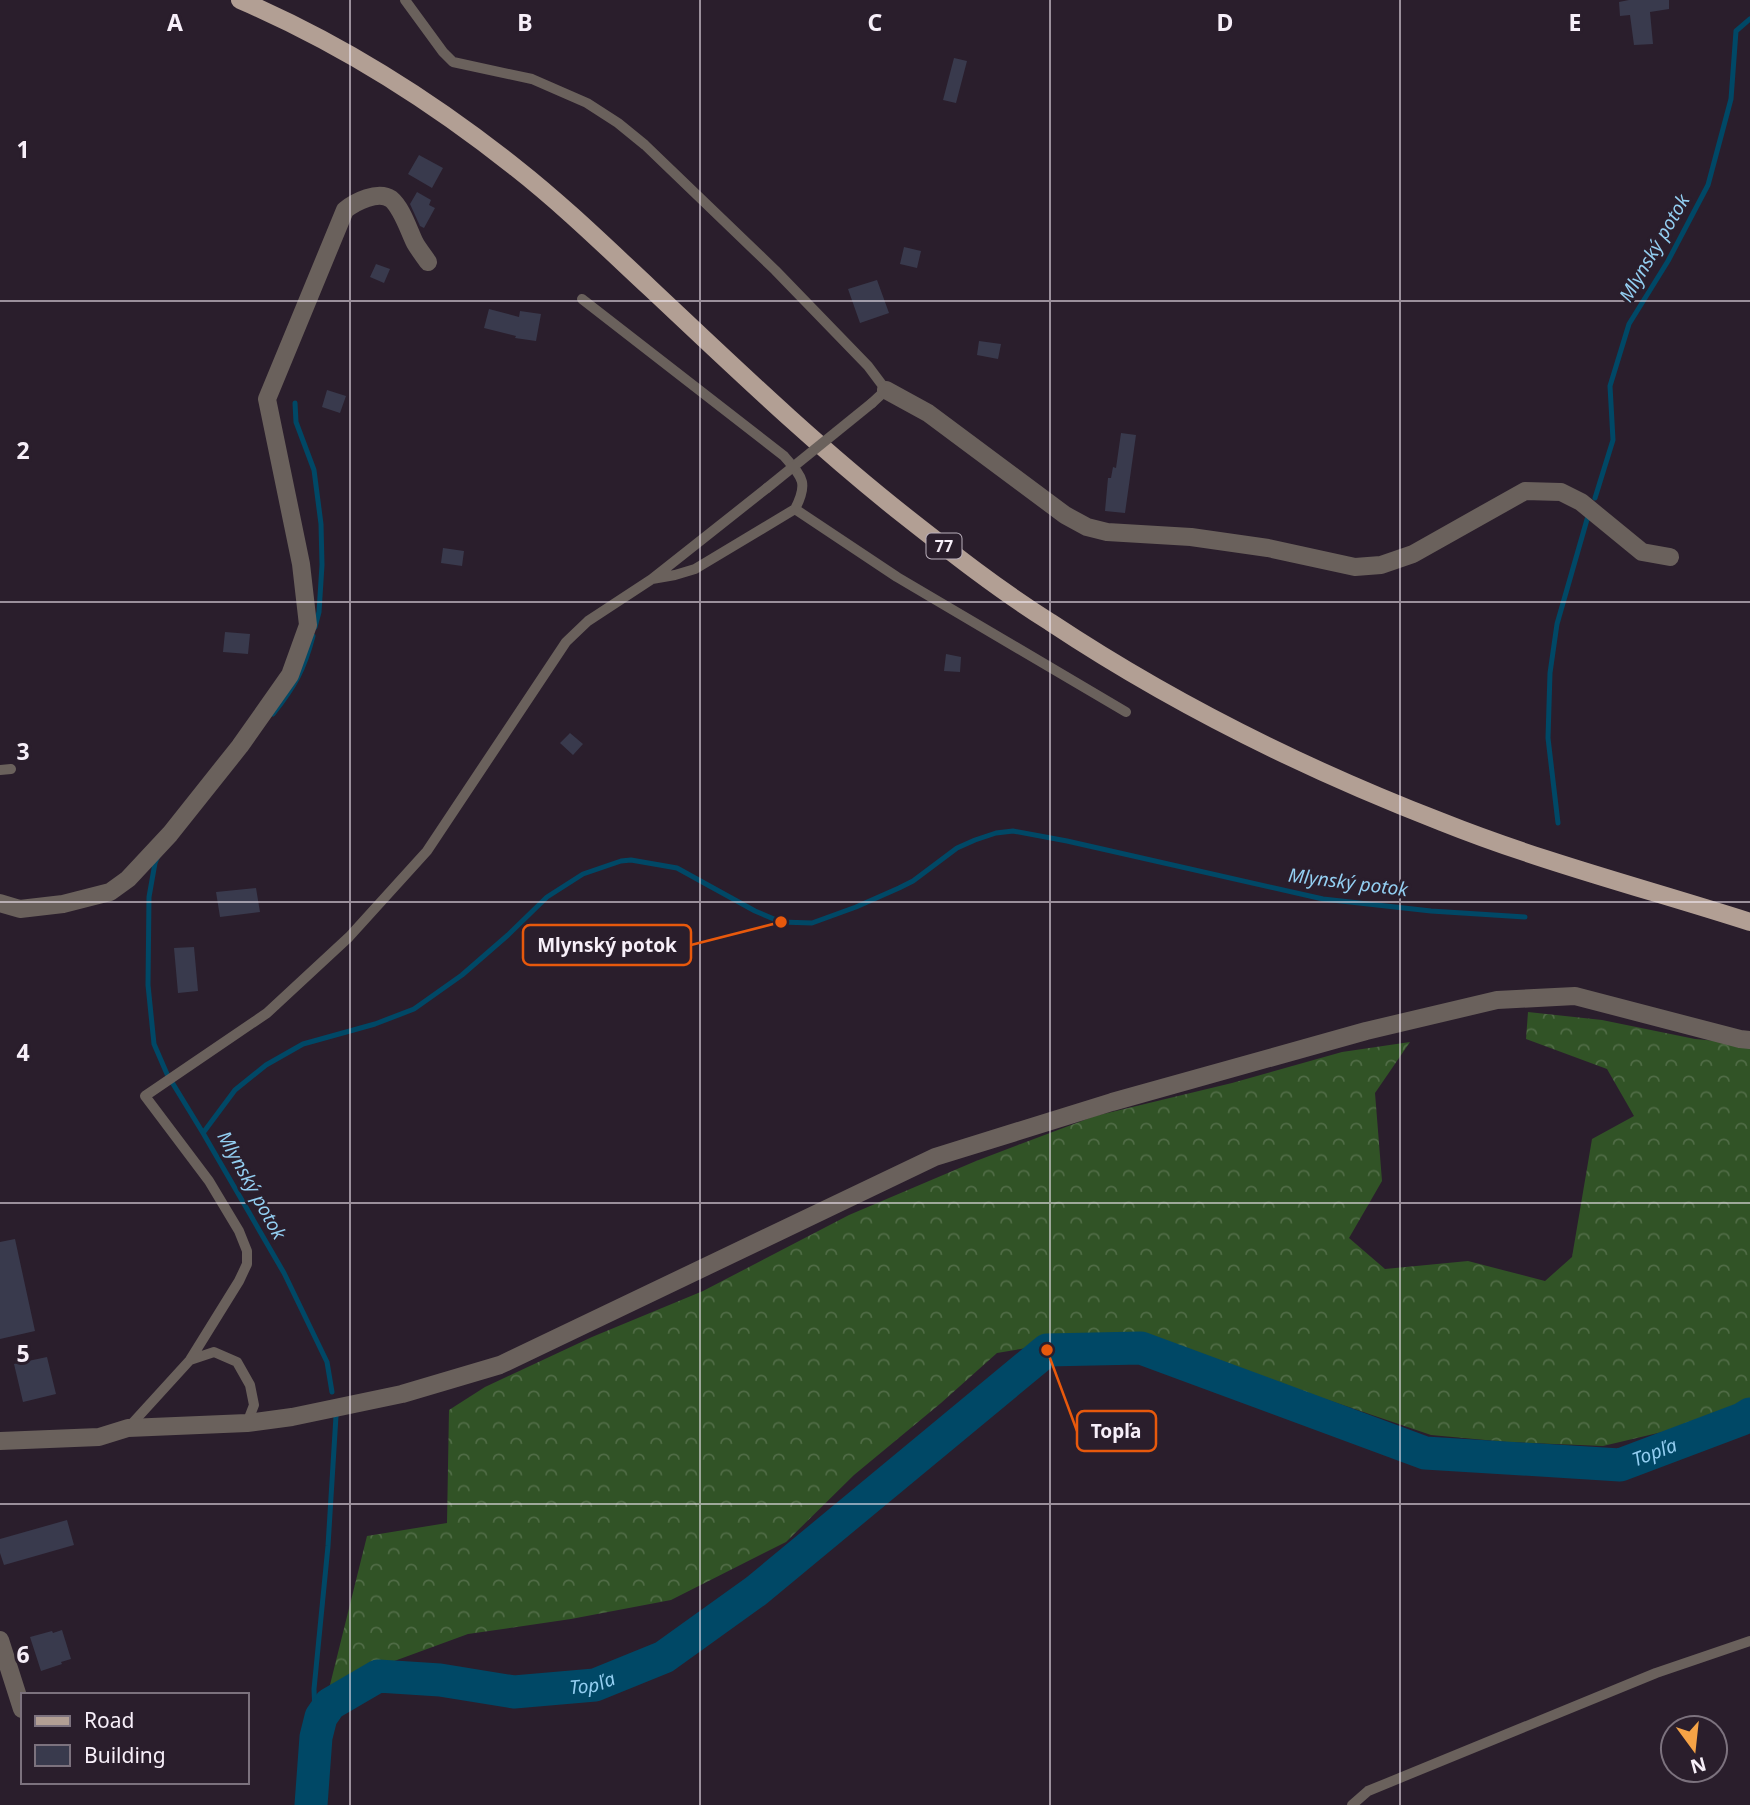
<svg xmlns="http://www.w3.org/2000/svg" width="1750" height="1805" font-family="'Noto Sans',sans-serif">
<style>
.forest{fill:url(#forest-crowns)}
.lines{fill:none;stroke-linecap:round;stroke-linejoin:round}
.stream{stroke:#004866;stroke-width:5}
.river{stroke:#004866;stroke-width:33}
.building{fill:#393a4d}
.service{stroke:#6a615c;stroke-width:10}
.minor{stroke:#6a615c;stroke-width:18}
.primary{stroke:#b29f94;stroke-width:18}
.service-bridge{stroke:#6a615c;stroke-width:10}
.grid{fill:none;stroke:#f7eff9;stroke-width:2;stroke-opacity:0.55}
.labels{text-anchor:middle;stroke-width:6;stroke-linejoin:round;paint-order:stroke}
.shield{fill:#2a1e2c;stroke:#bab0bc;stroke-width:2}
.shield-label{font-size:16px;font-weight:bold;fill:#f7eff9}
.water-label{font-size:19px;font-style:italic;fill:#93cef1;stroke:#2a1e2c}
.grid-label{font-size:23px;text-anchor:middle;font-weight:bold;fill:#f7eff9;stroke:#2a1e2c;stroke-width:6;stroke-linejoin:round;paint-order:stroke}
.leader{fill:none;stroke:#e8590c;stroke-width:2.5}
.callout-dot{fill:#e8590c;stroke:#2a1e2c;stroke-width:2.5}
.callout{fill:#2a1e2c;stroke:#e8590c;stroke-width:2.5}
.callout-label{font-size:19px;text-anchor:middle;font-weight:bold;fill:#f7eff9}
</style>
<defs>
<pattern id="forest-crowns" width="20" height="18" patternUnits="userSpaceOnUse" patternTransform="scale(1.75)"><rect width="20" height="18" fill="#315326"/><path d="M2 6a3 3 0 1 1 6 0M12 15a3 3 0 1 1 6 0" fill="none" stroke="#506c46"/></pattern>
</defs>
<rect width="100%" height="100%" fill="#2a1e2c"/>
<!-- forest -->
<path class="forest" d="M 1528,1012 L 1602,1020 L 1695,1039 L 1750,1044 L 1750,1398 L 1717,1419 L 1603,1446 L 1507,1442 L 1431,1435 L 1237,1369 L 1091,1337 L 997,1353 L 941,1403 L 854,1475 L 786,1542 L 671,1600 L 571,1619 L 468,1634 L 367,1671 L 326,1701 L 367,1536 L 447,1523 L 449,1410 L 485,1387 L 592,1337 L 703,1291 L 849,1215 L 976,1161 L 1095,1116 L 1232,1083 L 1342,1052 L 1410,1042 L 1375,1093 L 1382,1181 L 1349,1238 L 1385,1269 L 1468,1261 L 1545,1281 L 1572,1257 L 1592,1139 L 1634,1116 L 1607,1069 L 1526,1039 Z"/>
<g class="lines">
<!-- stream -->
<path class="stream" d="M 295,403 L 296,422 L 314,470 L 321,524 L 322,565 L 319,612 L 315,627
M 1595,498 L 1613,440 L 1610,386 L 1629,324 L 1668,261 L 1708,185 L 1731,99 L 1736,31 L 1750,19
M 273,714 C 295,686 304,670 313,636
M 1558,823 L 1548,738 L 1550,673 L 1557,624 L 1588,516
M 157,858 L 155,863 L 149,897 L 148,985 L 154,1044 L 167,1074 L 203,1133
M 332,1392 L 327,1362 L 284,1273 L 203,1133 L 235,1090 L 266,1065 L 303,1044 L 375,1024 L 414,1009 L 462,975 L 508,935 L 547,897 L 583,874 L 621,861 L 631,860 L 677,868 L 755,911 L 781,922 L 812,923 L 856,907 L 899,888 L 913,881 L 957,848 L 975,840 L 996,833 L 1013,831 L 1067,841 L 1323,899 L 1431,911 L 1525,917
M 316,1737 L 314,1689 L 328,1546 L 336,1416"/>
<!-- river -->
<path class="river" id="s1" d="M 311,1805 L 316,1737 L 321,1717 L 330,1704 L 378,1676 L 440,1680 L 514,1692 L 595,1685 L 664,1657 L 756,1591 L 1047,1350 L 1141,1348 L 1425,1453 L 1620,1465 L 1742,1419 L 1750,1414"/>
</g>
<!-- building -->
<path class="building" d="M 1629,0 L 1669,0 L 1669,9 L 1650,12 L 1653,44 L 1634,45 L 1630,15 L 1620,16 L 1619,2 Z
M 954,58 L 967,61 L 956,103 L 943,100 Z
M 419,155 L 443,168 L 432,188 L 408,174 Z
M 417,192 L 431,200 L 429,205 L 435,208 L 424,228 L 420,226 L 410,204 Z
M 904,247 L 921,251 L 917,268 L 900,264 Z
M 376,264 L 390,269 L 384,283 L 370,277 Z
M 877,280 L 889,313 L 860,323 L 848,289 Z
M 489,309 L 519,317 L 520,311 L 541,314 L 536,341 L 515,338 L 516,336 L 484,328 Z
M 979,341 L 1001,344 L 998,359 L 977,355 Z
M 327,390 L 346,396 L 340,413 L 322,407 Z
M 1121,433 L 1136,435 L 1125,513 L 1105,511 L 1108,478 L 1111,478 L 1113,467 L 1116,468 Z
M 443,548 L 464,551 L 462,566 L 441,563 Z
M 225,632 L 250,634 L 248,654 L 223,652 Z
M 946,654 L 961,657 L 960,672 L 944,671 Z
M 570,733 L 583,744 L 573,755 L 560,743 Z
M 256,888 L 260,912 L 220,917 L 216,892 Z
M 194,947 L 198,991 L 178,993 L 174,948 Z
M 15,1239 L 35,1331 L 0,1339 L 0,1242 Z
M 47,1357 L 56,1394 L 23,1402 L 14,1364 Z
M 67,1520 L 74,1545 L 4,1565 L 0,1553 L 0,1539 Z
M 62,1630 L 71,1659 L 61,1662 L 62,1664 L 41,1671 L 30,1637 L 52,1631 L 53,1633 Z"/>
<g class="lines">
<!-- service -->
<path class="service" d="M 405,0 L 443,52 L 453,62 L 532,79 L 587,103 L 618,123 L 645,145 L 775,270 L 868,366 L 886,390 L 872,403
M 582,299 L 784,456 C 802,477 809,482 795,509 L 695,569 L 675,575 L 652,579
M 795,509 L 897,577 L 1126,712
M 0,770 L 11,769
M 190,1360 L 214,1352 L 237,1362 L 250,1385 L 254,1405 L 247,1423
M 128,1428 L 190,1360 L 239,1281 L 247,1264 L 247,1251 L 239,1231 L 209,1181 L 145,1096 L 267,1013 L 349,937 L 427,851 L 566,642 L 588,621 L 652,579 L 767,488
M 1352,1805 L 1368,1791 L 1656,1673 L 1750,1641"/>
<!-- minor -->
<path class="minor" d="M 886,390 L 928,413 L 1065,515 L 1087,527 L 1107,532 L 1191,537 L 1268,548 L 1355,567 L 1381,565 L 1413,554 L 1525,491 L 1561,492 L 1581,502 L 1642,552 L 1670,557
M 0,903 L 20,909 L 63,904 L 110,892 L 128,879 L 170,834 L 240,746 L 290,675 L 308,625 L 301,564 L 267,399 L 345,210 C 355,202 378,190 391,199 C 402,208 409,231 415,243 C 419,250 424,256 428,262
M 0,1441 L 99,1437 L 128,1428 L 247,1423 L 292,1417 L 402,1394 L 500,1365 L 935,1157 L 1112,1102 L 1366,1031 L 1497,1000 L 1575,996 L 1740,1039 L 1750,1040
M 0,1640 L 22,1709"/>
<!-- primary -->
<path class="primary" d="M 240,0 C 338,42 433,102 516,168 C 563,205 606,247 650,288 C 733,366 815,445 905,516 C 952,553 999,590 1050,622 C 1172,703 1305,769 1442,822 C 1542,862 1647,889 1750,922"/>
<!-- service-bridge -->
<path class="service-bridge" d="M 767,488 L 872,403"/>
</g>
<!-- grid -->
<path class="grid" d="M 350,0 L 350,1805M 700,0 L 700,1805M 1050,0 L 1050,1805M 1400,0 L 1400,1805M 0,301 L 1750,301M 0,602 L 1750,602M 0,902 L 1750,902M 0,1203 L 1750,1203M 0,1504 L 1750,1504"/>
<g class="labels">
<!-- shield labels -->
<rect class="shield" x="926.5" y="533.5" width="35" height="25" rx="5"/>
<g class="shield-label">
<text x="944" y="552">77</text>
</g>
<!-- water labels -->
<g class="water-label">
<text transform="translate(1654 248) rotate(-60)" y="7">Mlynský potok</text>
<text transform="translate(1348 882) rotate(7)" y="7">Mlynský potok</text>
<text transform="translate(252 1185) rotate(61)" y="7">Mlynský potok</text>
<text dy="7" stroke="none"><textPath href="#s1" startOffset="1573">Topľa</textPath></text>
<text dy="7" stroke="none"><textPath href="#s1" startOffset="376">Topľa</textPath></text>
</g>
</g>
<g class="grid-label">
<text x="175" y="31">A</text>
<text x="525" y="31">B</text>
<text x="875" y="31">C</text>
<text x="1225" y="31">D</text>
<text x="1575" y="31">E</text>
<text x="23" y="158">1</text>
<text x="23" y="459">2</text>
<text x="23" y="760">3</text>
<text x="23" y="1061">4</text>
<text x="23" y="1362">5</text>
<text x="23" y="1663">6</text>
</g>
<!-- callouts -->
<path class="leader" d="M781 922L691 945M1047 1350L1077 1431"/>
<g class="callout-dot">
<circle cx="781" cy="922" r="7"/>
<circle cx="1047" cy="1350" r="7"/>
</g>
<g class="callout">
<rect x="523" y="925" width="168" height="40" rx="7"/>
<rect x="1077" y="1411" width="79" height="40" rx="7"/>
</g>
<g class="callout-label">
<text x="607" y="952">Mlynský potok</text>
<text x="1116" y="1438">Topľa</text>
</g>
<!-- legend -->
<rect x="21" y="1693" width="228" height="91" fill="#2a1e2c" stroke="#7c727e" stroke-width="2"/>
<rect x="35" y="1716" width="35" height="10" fill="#b29f94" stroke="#7c727e" stroke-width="2"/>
<text x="84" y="1728" font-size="21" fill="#f7eff9">Road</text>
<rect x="35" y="1745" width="35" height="21" fill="#393a4d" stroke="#7c727e" stroke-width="2"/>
<text x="84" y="1763" font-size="21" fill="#f7eff9">Building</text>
<!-- north arrow -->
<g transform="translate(1694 1749) rotate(165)"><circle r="33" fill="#2a1e2c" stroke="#7c727e" stroke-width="2"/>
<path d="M0-5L12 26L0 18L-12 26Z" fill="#f5a346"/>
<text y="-10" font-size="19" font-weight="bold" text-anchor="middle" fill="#f7eff9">N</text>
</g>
</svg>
